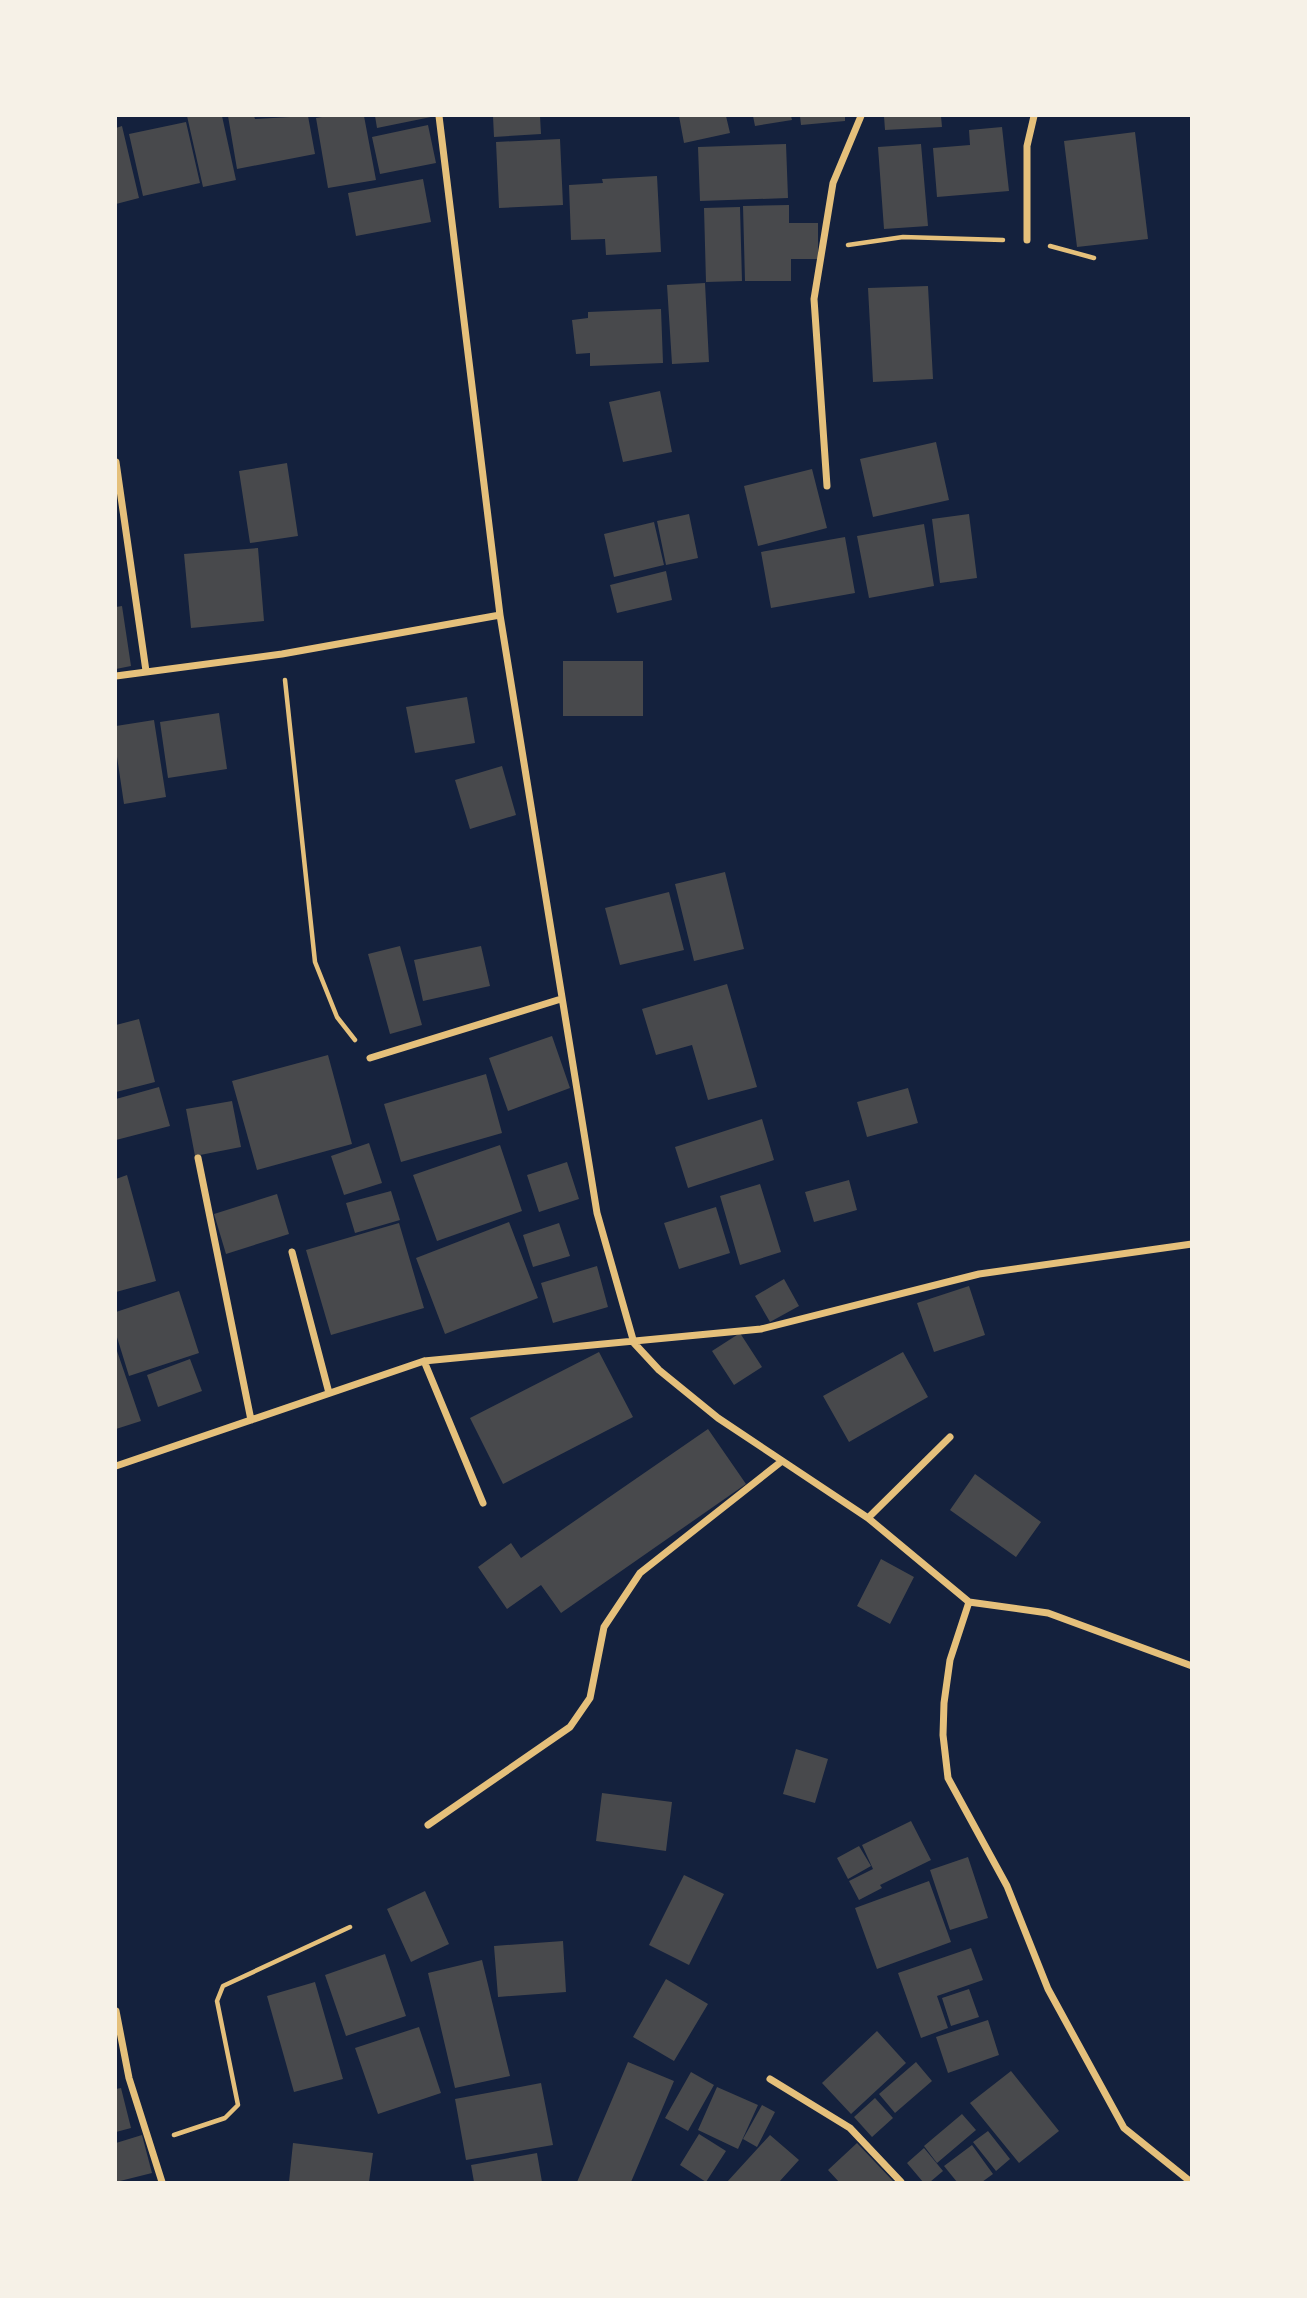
<svg xmlns="http://www.w3.org/2000/svg" width="1307" height="2298" font-family="Ubuntu,sans-serif">
<style>
.building{fill:#48494c}
.lines{fill:none;stroke-linecap:round;stroke-linejoin:round}
.path{stroke:#e5c07b;stroke-width:4.5}
.minor{stroke:#e5c07b;stroke-width:7}
</style>
<rect width="100%" height="100%" fill="#14213d"/>
<!-- building -->
<path class="building" d="M 187,116 L 222,116 L 236,180 L 203,187 Z
M 228,116 L 254,116 L 255,119 L 308,116 L 315,154 L 237,169 Z
M 328,116 L 364,116 L 376,180 L 328,188 L 316,118 Z
M 375,116 L 430,116 L 431,117 L 377,128 Z
M 493,116 L 540,116 L 541,134 L 494,137 Z
M 679,116 L 726,116 L 730,133 L 684,143 Z
M 753,116 L 791,116 L 792,120 L 755,126 Z
M 800,116 L 845,116 L 845,121 L 801,125 Z
M 884,116 L 941,116 L 942,127 L 885,130 Z
M 186,122 L 200,183 L 143,196 L 129,134 Z
M 428,125 L 436,163 L 380,174 L 372,137 Z
M 122,126 L 139,198 L 116,204 L 116,128 Z
M 1002,127 L 1009,191 L 937,197 L 933,148 L 970,145 L 969,130 Z
M 1135,132 L 1148,239 L 1077,247 L 1064,141 Z
M 560,139 L 563,205 L 499,208 L 496,142 Z
M 786,144 L 788,198 L 700,201 L 698,147 Z
M 921,144 L 928,226 L 884,229 L 878,147 Z
M 657,176 L 661,252 L 606,255 L 605,239 L 571,240 L 569,185 L 603,183 L 602,179 Z
M 423,179 L 431,222 L 356,236 L 348,193 Z
M 789,205 L 789,223 L 818,223 L 818,259 L 791,259 L 791,281 L 745,281 L 743,206 Z
M 740,207 L 742,281 L 706,282 L 704,208 Z
M 705,283 L 709,362 L 672,364 L 667,285 Z
M 928,286 L 933,379 L 873,382 L 868,288 Z
M 661,309 L 663,363 L 590,366 L 590,353 L 576,354 L 572,320 L 588,318 L 588,312 Z
M 660,391 L 672,452 L 623,462 L 609,402 Z
M 936,442 L 949,500 L 873,517 L 860,459 Z
M 287,463 L 298,536 L 250,543 L 239,471 Z
M 812,469 L 827,528 L 758,546 L 744,486 Z
M 689,514 L 698,558 L 666,565 L 657,521 Z
M 969,514 L 977,578 L 940,583 L 932,519 Z
M 654,522 L 664,565 L 614,577 L 604,534 Z
M 924,524 L 934,586 L 869,598 L 857,536 Z
M 845,537 L 855,593 L 771,608 L 761,552 Z
M 258,548 L 264,621 L 191,628 L 184,554 Z
M 666,571 L 672,600 L 617,613 L 610,585 Z
M 122,606 L 131,666 L 116,669 L 116,607 Z
M 563,661 L 643,661 L 643,716 L 563,716 Z
M 467,697 L 475,743 L 415,753 L 406,707 Z
M 219,713 L 227,769 L 168,778 L 160,722 Z
M 154,720 L 166,797 L 124,804 L 116,750 L 116,726 Z
M 502,766 L 516,815 L 470,829 L 455,780 Z
M 725,872 L 744,949 L 694,961 L 675,884 Z
M 669,892 L 684,950 L 620,965 L 605,908 Z
M 400,946 L 422,1025 L 390,1034 L 368,954 Z
M 481,946 L 490,986 L 423,1001 L 414,960 Z
M 727,984 L 757,1087 L 708,1100 L 692,1045 L 656,1055 L 642,1009 Z
M 139,1019 L 155,1082 L 116,1092 L 116,1025 Z
M 552,1036 L 570,1088 L 508,1111 L 489,1058 Z
M 328,1055 L 352,1144 L 257,1170 L 232,1081 Z
M 486,1074 L 502,1133 L 401,1162 L 384,1104 Z
M 159,1087 L 170,1126 L 116,1140 L 116,1099 Z
M 908,1088 L 918,1123 L 867,1137 L 857,1102 Z
M 232,1101 L 241,1147 L 195,1156 L 186,1109 Z
M 762,1119 L 774,1160 L 688,1188 L 675,1147 Z
M 369,1143 L 382,1183 L 344,1195 L 331,1156 Z
M 500,1145 L 522,1211 L 437,1241 L 413,1175 Z
M 567,1162 L 579,1199 L 539,1212 L 527,1175 Z
M 127,1175 L 156,1281 L 116,1292 L 116,1179 Z
M 849,1180 L 857,1210 L 814,1222 L 805,1192 Z
M 760,1184 L 781,1252 L 740,1265 L 720,1196 Z
M 391,1191 L 400,1220 L 355,1233 L 346,1203 Z
M 277,1194 L 289,1234 L 226,1254 L 214,1214 Z
M 716,1207 L 730,1253 L 679,1269 L 664,1223 Z
M 509,1222 L 538,1298 L 445,1334 L 416,1258 Z
M 399,1223 L 424,1308 L 331,1335 L 306,1250 Z
M 559,1223 L 570,1256 L 533,1267 L 523,1235 Z
M 597,1266 L 608,1307 L 553,1323 L 541,1283 Z
M 784,1279 L 799,1306 L 770,1322 L 755,1296 Z
M 969,1286 L 985,1335 L 934,1352 L 917,1303 Z
M 179,1291 L 199,1353 L 129,1376 L 116,1334 L 116,1312 Z
M 740,1333 L 762,1367 L 734,1385 L 712,1351 Z
M 116,1348 L 141,1421 L 116,1429 Z
M 599,1352 L 633,1417 L 503,1484 L 470,1418 Z
M 903,1352 L 928,1397 L 849,1442 L 823,1396 Z
M 190,1359 L 202,1391 L 158,1407 L 147,1375 Z
M 708,1429 L 746,1484 L 561,1613 L 541,1585 L 507,1609 L 478,1567 L 511,1543 L 521,1558 Z
M 975,1474 L 1041,1522 L 1016,1557 L 950,1510 Z
M 881,1559 L 914,1577 L 890,1624 L 857,1606 Z
M 796,1749 L 828,1759 L 815,1803 L 783,1794 Z
M 602,1793 L 672,1802 L 666,1851 L 596,1841 Z
M 911,1821 L 931,1860 L 880,1885 L 882,1888 L 859,1900 L 849,1881 L 873,1869 L 862,1845 Z
M 859,1846 L 871,1866 L 848,1879 L 837,1858 Z
M 968,1857 L 988,1918 L 950,1930 L 930,1870 Z
M 684,1875 L 724,1894 L 689,1965 L 649,1945 Z
M 929,1881 L 951,1942 L 877,1969 L 855,1908 Z
M 425,1891 L 449,1944 L 411,1962 L 387,1909 Z
M 563,1941 L 566,1992 L 498,1997 L 494,1946 Z
M 971,1948 L 983,1980 L 937,1996 L 948,2028 L 921,2038 L 898,1973 Z
M 385,1954 L 406,2016 L 346,2036 L 325,1975 Z
M 482,1960 L 510,2076 L 455,2088 L 428,1973 Z
M 666,1979 L 708,2004 L 674,2061 L 633,2037 Z
M 315,1982 L 343,2079 L 294,2092 L 267,1996 Z
M 969,1989 L 979,2017 L 951,2026 L 942,1998 Z
M 988,2020 L 999,2055 L 948,2073 L 936,2037 Z
M 419,2027 L 441,2093 L 378,2114 L 355,2048 Z
M 877,2031 L 906,2063 L 851,2114 L 822,2083 Z
M 628,2062 L 674,2081 L 631,2182 L 577,2182 Z
M 916,2062 L 932,2081 L 895,2113 L 879,2094 Z
M 1011,2071 L 1059,2131 L 1019,2163 L 970,2103 Z
M 691,2072 L 714,2085 L 688,2131 L 665,2118 Z
M 541,2083 L 553,2145 L 466,2160 L 455,2099 Z
M 717,2087 L 758,2105 L 738,2149 L 698,2130 Z
M 121,2088 L 131,2128 L 116,2132 L 116,2089 Z
M 875,2098 L 893,2118 L 872,2137 L 854,2117 Z
M 762,2105 L 775,2112 L 757,2147 L 743,2139 Z
M 962,2114 L 976,2130 L 937,2163 L 924,2146 Z
M 988,2131 L 1010,2159 L 996,2171 L 973,2142 Z
M 699,2134 L 726,2151 L 706,2182 L 680,2165 Z
M 142,2135 L 152,2173 L 116,2182 L 116,2143 Z
M 770,2135 L 799,2160 L 779,2182 L 727,2182 Z
M 293,2143 L 373,2153 L 369,2182 L 289,2182 Z
M 857,2143 L 893,2181 L 891,2182 L 839,2182 L 828,2170 Z
M 972,2145 L 993,2174 L 982,2182 L 957,2182 L 944,2166 Z
M 924,2148 L 943,2171 L 930,2182 L 923,2182 L 907,2163 Z
M 537,2153 L 542,2182 L 474,2182 L 471,2165 Z"/>
<g class="lines">
<!-- path -->
<path class="path" d="M 848,245 L 903,237 L 1003,240
M 1050,246 L 1094,258
M 285,680 L 315,962 L 337,1017 L 355,1040
M 174,2135 L 225,2118 L 238,2105 L 217,2001 L 223,1986 L 350,1927"/>
<!-- minor -->
<path class="minor" d="M 439,116 L 500,615
M 1027,240 L 1027,146 L 1034,116
M 116,462 L 146,671
M 827,486 L 814,299 L 833,183 L 861,116
M 116,676 L 282,654 L 500,615 L 597,1213 L 634,1343 L 659,1370 L 718,1418 L 868,1518 L 969,1602 L 950,1660 L 944,1703 L 943,1735 L 948,1778 L 1007,1886 L 1048,1989 L 1124,2128 L 1191,2182
M 370,1058 L 561,999
M 198,1158 L 251,1420
M 292,1252 L 329,1393
M 424,1361 L 483,1503
M 116,1466 L 424,1361 L 761,1329 L 979,1274 L 1192,1244
M 868,1518 L 950,1437
M 969,1602 L 1048,1613 L 1192,1666
M 428,1825 L 570,1727 L 590,1698 L 604,1627 L 640,1573 L 782,1461
M 116,2011 L 129,2078 L 162,2182
M 770,2079 L 850,2128 L 901,2182"/>
</g>
<!-- border -->
<rect width="1307" height="2298" fill="none" stroke="#f6f1e7" stroke-width="234"/>
</svg>
